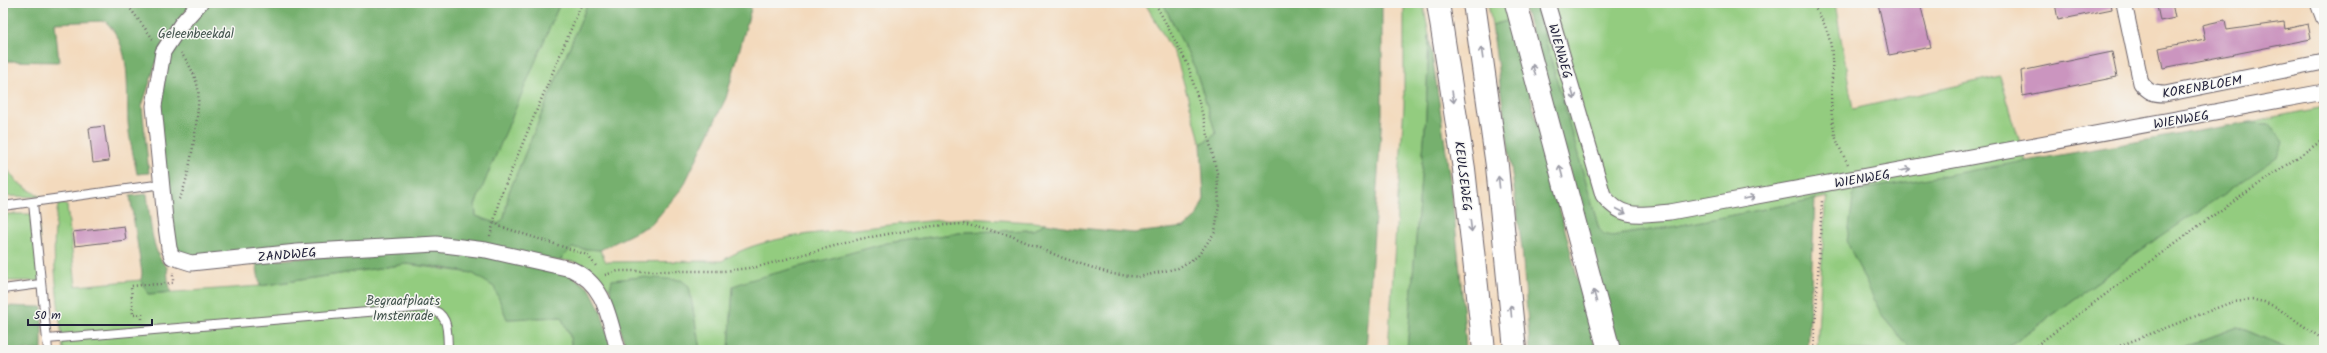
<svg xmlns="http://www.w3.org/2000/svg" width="2327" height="353" font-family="Kalam,sans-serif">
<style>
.green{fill:#93cc7f;stroke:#5a775d}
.forest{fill:#76b06e;stroke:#4c6954}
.building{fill:#cb95bf}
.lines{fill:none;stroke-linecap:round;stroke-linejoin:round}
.lane-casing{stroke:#6b6268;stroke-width:10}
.street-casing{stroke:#6b6268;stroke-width:17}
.highway-casing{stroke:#6b6268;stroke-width:24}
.path{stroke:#6b6268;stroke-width:2.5;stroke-dasharray:1 3;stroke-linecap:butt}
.lane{stroke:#fff;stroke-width:8}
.street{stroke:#fff;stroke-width:15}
.highway{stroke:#fff;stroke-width:22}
.oneway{stroke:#9c9ca7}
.labels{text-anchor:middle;stroke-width:3;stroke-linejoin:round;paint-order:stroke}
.park-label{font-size:13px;fill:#44554f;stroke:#f6f6f2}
.street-label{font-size:13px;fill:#22223b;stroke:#f6f6f2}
</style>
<rect width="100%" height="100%" fill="#f6f6f2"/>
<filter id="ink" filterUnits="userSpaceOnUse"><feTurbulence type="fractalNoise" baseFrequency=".025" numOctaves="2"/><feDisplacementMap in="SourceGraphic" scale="8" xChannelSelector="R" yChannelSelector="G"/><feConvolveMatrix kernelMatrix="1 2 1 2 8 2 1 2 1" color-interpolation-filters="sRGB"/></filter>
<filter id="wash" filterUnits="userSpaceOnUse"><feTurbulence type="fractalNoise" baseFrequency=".012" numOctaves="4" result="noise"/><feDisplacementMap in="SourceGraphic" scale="16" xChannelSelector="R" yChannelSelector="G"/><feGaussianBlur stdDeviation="0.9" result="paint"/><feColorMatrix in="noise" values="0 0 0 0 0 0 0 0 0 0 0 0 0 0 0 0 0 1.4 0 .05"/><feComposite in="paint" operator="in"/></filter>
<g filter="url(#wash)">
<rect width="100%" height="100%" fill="#f3dabd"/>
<!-- green -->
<path class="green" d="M 560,3 L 588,3 L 509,192 L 504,218 L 499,224 L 476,216 L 475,205 L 502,136 Z
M 1145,3 L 1163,3 L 1195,68 L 1216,134 L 1201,144 L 1177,59 Z
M 1404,3 L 1423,3 L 1429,35 L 1426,116 L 1407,350 L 1388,350 L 1404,105 Z
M 1488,3 L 1507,3 L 1511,20 L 1492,25 Z
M 1535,3 L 1835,3 L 1853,109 L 2000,76 L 2026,162 L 1854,191 L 1882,316 L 1911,350 L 1817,350 L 1825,206 L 1828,197 L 1677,226 L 1612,236 L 1604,235 L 1599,229 Z
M 2324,107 L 2324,350 L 2292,350 L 2238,327 L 2175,350 L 2005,350 L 2134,255 L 2269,124 L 2244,123 Z
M 3,141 L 5,143 C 2,175 16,183 42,197 L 3,196 Z
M 59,201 L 67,206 L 76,286 L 141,280 L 148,294 L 260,286 L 406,264 L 472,273 L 495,287 L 507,319 L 561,317 L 570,336 L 572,350 L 63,350 C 59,302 48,249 59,201 Z
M 3,214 L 38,214 L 42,281 L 3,281 Z
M 968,218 L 1046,223 L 1033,230 L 966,232 L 887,243 L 733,286 L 729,350 L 700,350 L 689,286 L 641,277 L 612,280 L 610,290 C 597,275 582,258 559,261 L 572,248 L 600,250 L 606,262 L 722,261 C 759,236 819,233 864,228 C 899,224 933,220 968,218 Z"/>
<!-- forest -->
<path class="forest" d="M 3,3 L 192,3 L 163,42 L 142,106 L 149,173 L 137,174 C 134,157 129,139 128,122 C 126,88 133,47 105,21 L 55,23 L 59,62 L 3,61 Z
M 207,3 L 560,3 L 475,205 L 476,216 L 499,224 L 504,218 L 509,192 L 588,3 L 750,3 L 751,9 L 726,98 L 683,187 L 652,224 L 600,250 L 572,248 L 559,261 L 488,247 L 183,257 L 172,247 L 155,161 L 166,61 Z
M 1163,3 L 1382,3 L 1382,114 L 1366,350 L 729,350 L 733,286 L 750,280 L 887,243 L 966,232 L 1033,230 L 1046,223 L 1069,227 L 1134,233 L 1185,227 L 1196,217 L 1204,199 L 1201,144 L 1216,134 L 1195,68 Z
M 1523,3 L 1535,3 L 1599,229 L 1604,234 L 1612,236 L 1677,226 L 1815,199 L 1808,350 L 1619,350 Z
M 1511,20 L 1596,350 L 1530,350 L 1522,248 L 1492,25 Z
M 1429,35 C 1445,139 1460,245 1466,350 L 1407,350 L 1426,116 Z
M 2244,123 L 2269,124 L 2284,142 L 2278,157 L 2134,255 L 2005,350 L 1911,350 L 1882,316 L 1847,242 L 1854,191 Z
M 147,194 C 150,215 151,254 167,267 L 168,280 L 171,292 L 148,294 L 141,280 L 142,273 L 130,196 Z
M 423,248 L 557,265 L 590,289 L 601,311 L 612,350 L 572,350 L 570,336 L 561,317 L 507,319 L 494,287 L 472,273 L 444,268 L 406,264 L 260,286 L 256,262 Z
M 641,277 L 681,280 L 689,286 L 700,350 L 626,350 L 610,290 L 612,280 Z
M 3,306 L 42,307 L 42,350 L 3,350 Z
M 2238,327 L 2292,350 L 2175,350 Z"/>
<g id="blocks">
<!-- building -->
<path class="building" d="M 1878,3 L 1920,3 L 1931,47 L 1889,55 Z
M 2055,3 L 2111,3 L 2112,9 L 2058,20 Z
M 2172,3 L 2175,18 L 2160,21 L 2157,6 Z
M 2225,20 L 2227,30 L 2284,22 L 2285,29 L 2308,24 L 2311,39 L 2163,68 L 2159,48 L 2205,39 L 2202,25 Z
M 2112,52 L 2117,77 L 2023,96 L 2021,71 Z
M 104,126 L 109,161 L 93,163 L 89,128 Z
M 124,226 L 126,240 L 75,246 L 73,232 Z"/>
</g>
</g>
<g filter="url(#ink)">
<use href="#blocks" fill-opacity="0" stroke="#6b6268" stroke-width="1"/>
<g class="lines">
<!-- lane casing -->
<g class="lane-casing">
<path id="lane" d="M 33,203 L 48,350
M 3,206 L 163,184
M 3,289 L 40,284
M 47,339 L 427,307 C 450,314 447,329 448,350"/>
</g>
<!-- street casing -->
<g class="street-casing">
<path id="street" d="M 200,3 L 182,23 L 163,52 L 154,106 L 165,219 L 169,248 L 172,257 L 191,263 L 297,252 L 436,244 L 486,250 L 571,269 C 606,285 608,316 618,350
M 1547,3 L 1603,195 C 1622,221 1642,214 1670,212 L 2324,92
M 2124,3 L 2141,83 C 2148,92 2153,94 2165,94 L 2324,62
M 2318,3 L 2324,19"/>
</g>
<!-- highway casing -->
<g class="highway-casing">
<path id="highway" d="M 1438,3 L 1464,169 L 1484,350
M 1474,3 L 1497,166 L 1515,350
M 1516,3 L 1609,350"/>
</g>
<!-- path -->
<path class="path" d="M 126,3 L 153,39
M 582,3 L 500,197 L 494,221 L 499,226 L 579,252 L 587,255 L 596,266
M 1811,3 C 1847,49 1824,81 1834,130 C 1836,142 1842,153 1848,164
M 179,199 C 189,185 201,104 198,88 C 195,75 189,63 181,53
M 490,236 L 494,222
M 605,275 L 618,271 L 724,271 L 757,267 L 860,239 L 933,226 L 963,224 L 1009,235 L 1063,258 L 1112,274 L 1139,277 L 1178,268 L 1198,256 L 1215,232 L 1219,203 L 1217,173 L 1205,123 L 1188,65 L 1155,3
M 142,319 L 142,314 L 133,315 L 131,286 L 173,283 L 173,272
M 1814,350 L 1822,200
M 2030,350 L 2201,224 L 2324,139
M 2109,350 L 2232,302 L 2254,300 L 2264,302 L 2276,307 L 2324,340"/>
<!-- lane -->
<use href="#lane" class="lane"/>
<!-- street -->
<use href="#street" class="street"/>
<!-- highway -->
<use href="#highway" class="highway"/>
</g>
<!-- one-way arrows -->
<defs><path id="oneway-shaft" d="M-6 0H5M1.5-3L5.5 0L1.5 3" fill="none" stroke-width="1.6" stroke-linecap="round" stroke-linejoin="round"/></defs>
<g class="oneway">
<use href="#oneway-shaft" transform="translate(1482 53) rotate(-98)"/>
<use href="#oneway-shaft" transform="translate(1534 70) rotate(-105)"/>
<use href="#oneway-shaft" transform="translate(1573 94) rotate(74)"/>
<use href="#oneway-shaft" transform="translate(1453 97) rotate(81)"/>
<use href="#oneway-shaft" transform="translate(1905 170) rotate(-10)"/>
<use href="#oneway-shaft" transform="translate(1561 171) rotate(-105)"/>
<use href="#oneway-shaft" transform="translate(1499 182) rotate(-96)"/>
<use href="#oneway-shaft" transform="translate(1749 198) rotate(-10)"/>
<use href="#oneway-shaft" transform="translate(1621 211) rotate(27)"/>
<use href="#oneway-shaft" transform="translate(1471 226) rotate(83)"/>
<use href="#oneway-shaft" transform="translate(1595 296) rotate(-105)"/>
<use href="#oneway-shaft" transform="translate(1511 311) rotate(-95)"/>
</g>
</g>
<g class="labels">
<!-- park labels -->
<g class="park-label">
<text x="196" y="38">Geleenbeekdal</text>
<text x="403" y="305">Begraafplaats<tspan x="403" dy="15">Imstenrade</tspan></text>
</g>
<!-- street labels -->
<g class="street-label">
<text transform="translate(1561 51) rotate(74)" y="5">WIENWEG</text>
<text transform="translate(2202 86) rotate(-10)" y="5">KORENBLOEM</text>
<text transform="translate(2181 119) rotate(-10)" y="5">WIENWEG</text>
<text transform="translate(1464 176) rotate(83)" y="5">KEULSEWEG</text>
<text transform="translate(1862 178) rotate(-10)" y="5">WIENWEG</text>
<text transform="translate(287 254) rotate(-5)" y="5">ZANDWEG</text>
</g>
</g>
<!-- margin -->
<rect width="2327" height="353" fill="none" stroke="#f6f6f2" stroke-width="16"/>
<!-- scale -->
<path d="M28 319v6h124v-6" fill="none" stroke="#22223b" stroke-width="2"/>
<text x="34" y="319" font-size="12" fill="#22223b" stroke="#f6f6f2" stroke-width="3" paint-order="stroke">50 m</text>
</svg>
